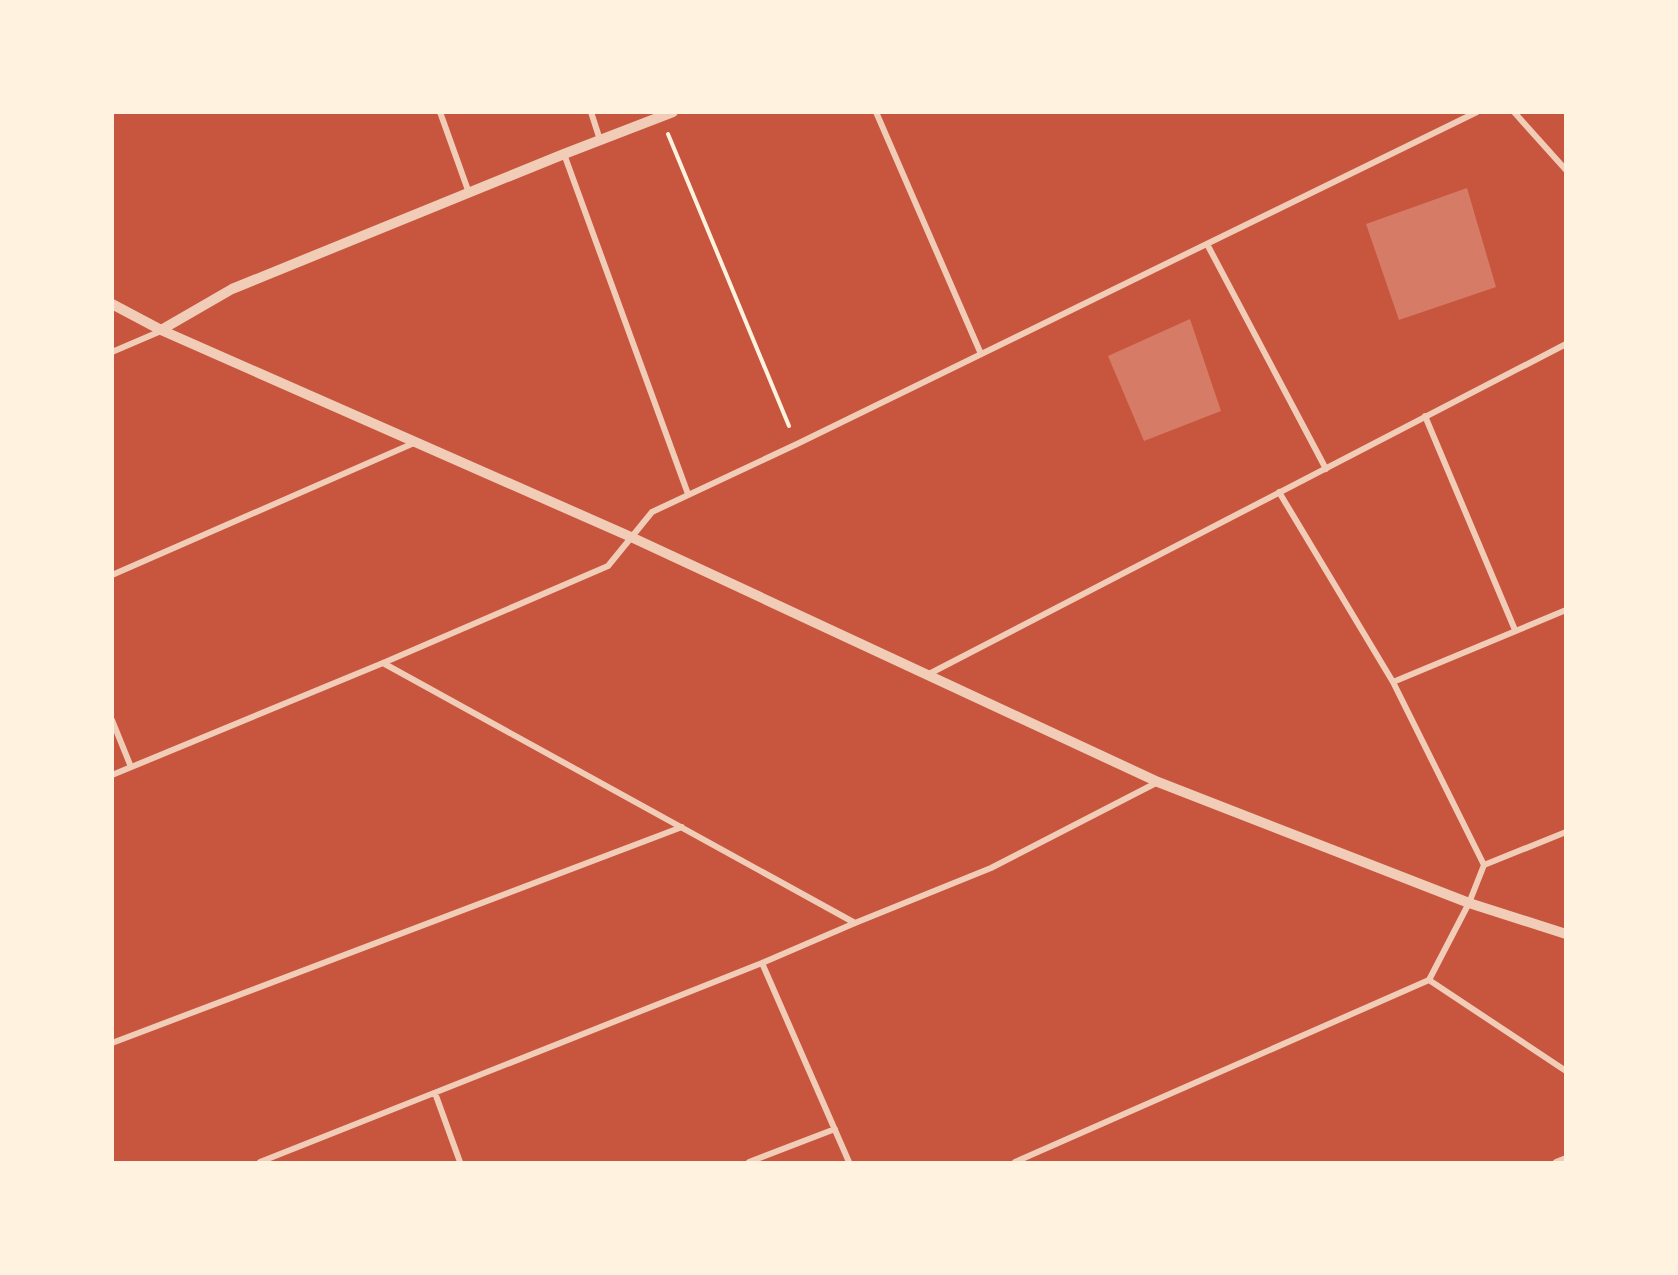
<svg xmlns="http://www.w3.org/2000/svg" width="1678" height="1275" font-family="Cabin,sans-serif">
<style>
.building{fill:#d67c66}
.lines{fill:none;stroke-linecap:round;stroke-linejoin:round}
.path{stroke:#fff3e0;stroke-width:4}
.minor{stroke:#f1ccb7;stroke-width:6}
.tertiary{stroke:#f1ccb7;stroke-width:10}
</style>
<rect width="100%" height="100%" fill="#c8553d"/>
<!-- building -->
<path class="building" d="M 1467,188 L 1496,287 L 1399,320 L 1366,224 Z
M 1190,319 L 1221,411 L 1144,441 L 1108,356 Z"/>
<g class="lines">
<!-- path -->
<path class="path" d="M 668,134 L 789,426"/>
<!-- minor -->
<path class="minor" d="M 440,112 L 469,193
M 591,112 L 600,140
M 876,112 L 981,354
M 1514,112 L 1566,170
M 564,154 L 688,494
M 1207,244 L 1326,469
M 112,352 L 161,331
M 1425,416 L 1515,630
M 1279,492 L 1393,682 L 1484,865
M 112,575 L 414,443
M 383,663 L 855,923
M 927,675 C 1140,565 1352,453 1566,344
M 1393,682 L 1566,610
M 112,720 L 131,767
M 112,775 L 383,663 L 608,566 L 652,512 L 797,444 L 1477,112
M 762,963 L 849,1162
M 1429,980 L 1566,1071
M 112,1043 L 682,827
M 435,1093 L 460,1162
M 260,1162 L 762,963 L 855,923 L 991,868 L 1158,782
M 749,1162 L 835,1129
M 1015,1162 L 1429,980 L 1469,903 L 1484,865 L 1566,832
M 1556,1162 L 1566,1158"/>
<!-- tertiary -->
<path class="tertiary" d="M 112,304 L 161,330 L 631,537 L 1158,782 L 1469,903 L 1566,934
M 161,330 L 232,289 L 564,154 L 673,112"/>
</g>
<!-- border -->
<rect width="1678" height="1275" fill="none" stroke="#fff3e0" stroke-width="228"/>
</svg>
